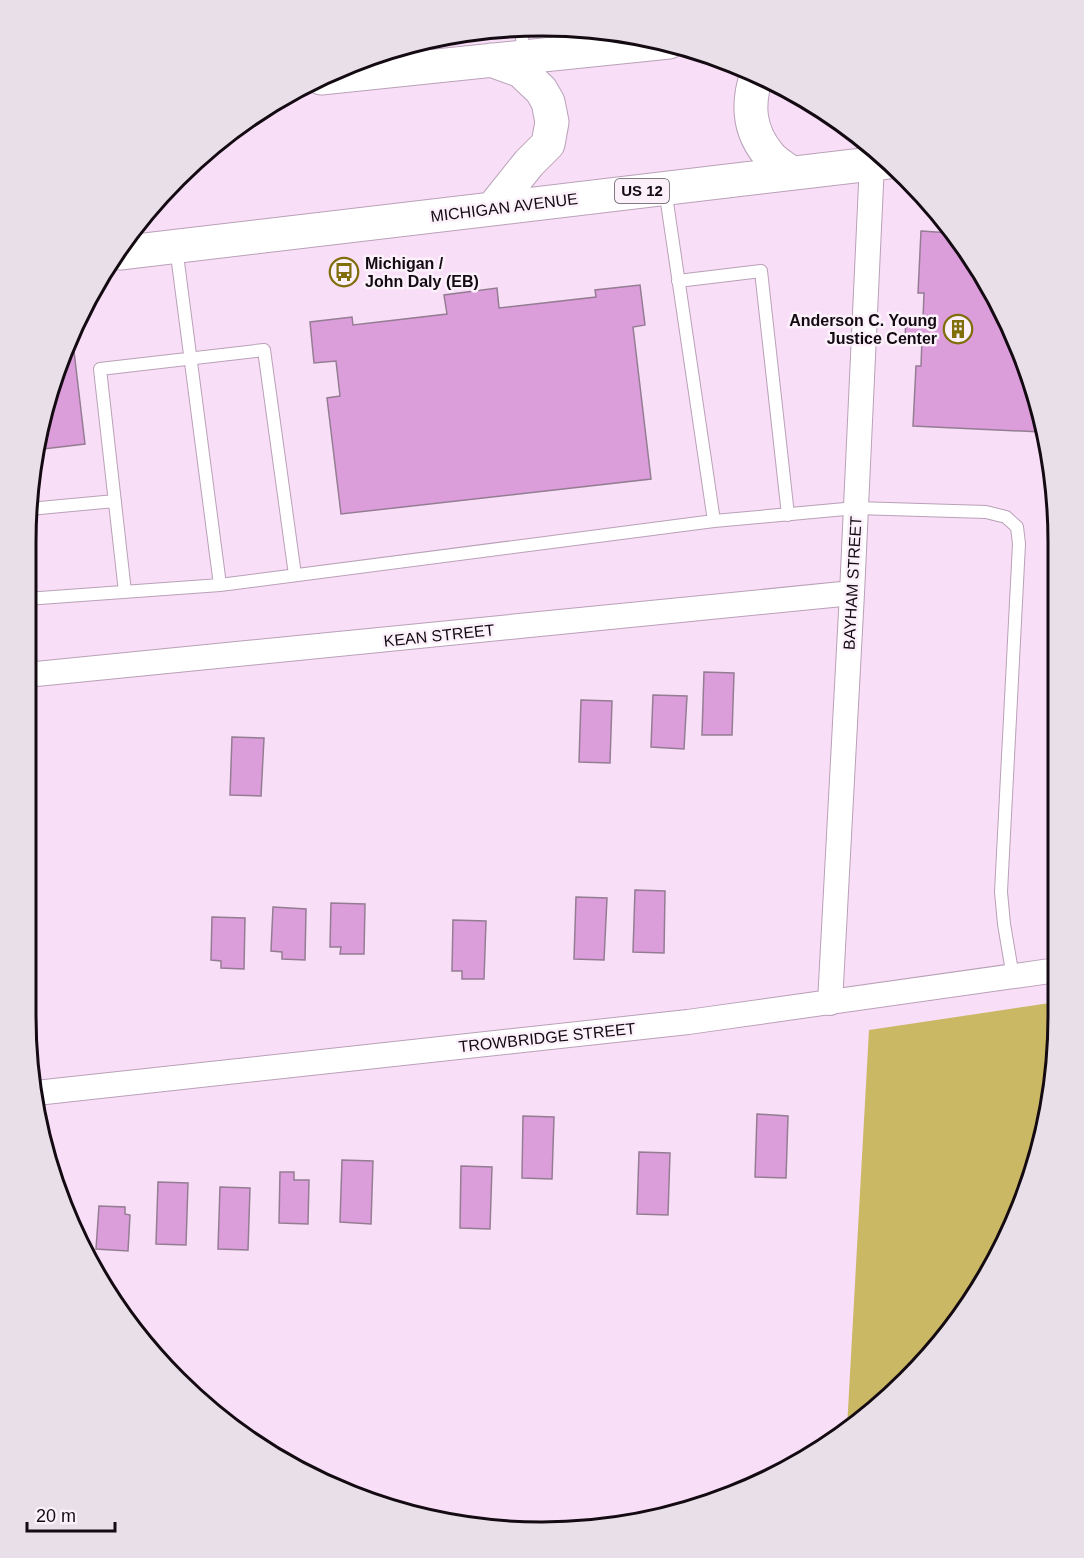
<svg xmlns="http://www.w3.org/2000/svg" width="1084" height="1558" font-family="Arial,sans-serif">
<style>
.green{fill:#cab865}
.building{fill:#dc9edb;stroke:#947d93;stroke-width:1.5}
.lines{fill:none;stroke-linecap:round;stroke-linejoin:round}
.lane-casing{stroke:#b9a1b8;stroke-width:14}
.street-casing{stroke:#b9a1b8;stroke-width:26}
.primary-casing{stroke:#b9a1b8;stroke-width:35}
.lane{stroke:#fff;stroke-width:12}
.street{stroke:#fff;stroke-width:24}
.primary{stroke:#fff;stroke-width:33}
.labels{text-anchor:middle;stroke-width:5;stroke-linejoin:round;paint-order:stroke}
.shield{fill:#fcf1fb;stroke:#594f58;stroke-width:1.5}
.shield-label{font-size:15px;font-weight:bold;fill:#130a12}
.street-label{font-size:16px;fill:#130a12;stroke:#fcf1fb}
.poi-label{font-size:16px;font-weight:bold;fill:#130a12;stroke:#fcf1fb;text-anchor:start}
.rim{fill:none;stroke:#130a12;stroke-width:3}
</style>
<rect width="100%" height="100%" fill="#f8def7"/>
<!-- green -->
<path class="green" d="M 1057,1002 L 1057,1049 L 1041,1149 L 1005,1244 L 952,1330 L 883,1404 L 847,1428 L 869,1030 Z"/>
<!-- building -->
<path class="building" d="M 921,231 L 951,233 L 1005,314 L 1041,432 L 913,426 L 916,366 L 921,366 L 922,339 L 905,338 L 906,319 L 923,320 L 924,293 L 918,293 Z
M 640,285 L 645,325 L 633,327 L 651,479 L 341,514 L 327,398 L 340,396 L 336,361 L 314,363 L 310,322 L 352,317 L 353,325 L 447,314 L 444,295 L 497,288 L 499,308 L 596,297 L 595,290 Z
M 73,343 L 85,444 L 35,450 L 35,441 Z
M 704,672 L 734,673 L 732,735 L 702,735 Z
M 653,695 L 687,696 L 684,749 L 651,747 Z
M 581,700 L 612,701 L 610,763 L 579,762 Z
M 232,737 L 264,738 L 261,796 L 230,795 Z
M 635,890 L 665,891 L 664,953 L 633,952 Z
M 576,897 L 607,898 L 604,960 L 574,959 Z
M 331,903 L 365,904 L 364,954 L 340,954 L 341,947 L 330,947 Z
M 273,907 L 306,909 L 305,960 L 282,959 L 282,952 L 271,951 Z
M 212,917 L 245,918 L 244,969 L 221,968 L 221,961 L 211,960 Z
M 453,920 L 486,921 L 484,979 L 462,979 L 462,971 L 452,971 Z
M 757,1114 L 788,1116 L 786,1178 L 755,1177 Z
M 523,1116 L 554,1117 L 552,1179 L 522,1178 Z
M 639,1152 L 670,1153 L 668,1215 L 637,1214 Z
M 342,1160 L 373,1161 L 371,1224 L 340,1222 Z
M 461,1166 L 492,1167 L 490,1229 L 460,1228 Z
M 280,1172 L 294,1172 L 294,1180 L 309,1180 L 308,1224 L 279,1223 Z
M 158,1182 L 188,1183 L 186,1245 L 156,1244 Z
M 220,1187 L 250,1188 L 248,1250 L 218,1249 Z
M 99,1206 L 125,1207 L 125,1214 L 130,1215 L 128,1251 L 96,1249 Z"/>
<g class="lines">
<!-- lane casing -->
<g class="lane-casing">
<path id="lane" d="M 521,28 L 524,56
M 176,247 L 220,585 L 714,521 L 665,189
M 678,281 L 761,271 L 788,515
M 29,509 L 115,501
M 714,521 L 856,508 L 986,512 L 1006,517 L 1017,527 L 1019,544 L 1001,892 L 1004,924 L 1013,977
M 125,592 L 100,369 L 264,350 L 295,575
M 26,599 L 220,585"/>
</g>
<!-- street casing -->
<g class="street-casing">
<path id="street" d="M 26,675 L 852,593
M 830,1003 L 852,593 L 872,163
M 36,1093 L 688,1022 L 1057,970"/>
</g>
<!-- primary casing -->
<g class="primary-casing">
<path id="primary" d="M 491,60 L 521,71 L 541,90 L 548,102 L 552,122 L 548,144 L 529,163 L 493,208
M 757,74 C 747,103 748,130 769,155 C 774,162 784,167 791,173
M 321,78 L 669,42
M 120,253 L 888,162"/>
</g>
<!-- lane -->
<use href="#lane" class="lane"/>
<!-- street -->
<use href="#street" class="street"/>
<!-- primary -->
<use href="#primary" class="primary"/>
</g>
<!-- icons -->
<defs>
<g id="bus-ring" transform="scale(1.5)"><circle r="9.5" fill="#fcf1fb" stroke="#7f6e0a" stroke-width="1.5"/><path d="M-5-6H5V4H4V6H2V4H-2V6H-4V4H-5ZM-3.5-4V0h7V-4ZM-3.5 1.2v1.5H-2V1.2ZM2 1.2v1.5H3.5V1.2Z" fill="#7f6e0a"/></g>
<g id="building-ring" transform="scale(1.5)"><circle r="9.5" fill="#fcf1fb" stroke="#7f6e0a" stroke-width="1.5"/><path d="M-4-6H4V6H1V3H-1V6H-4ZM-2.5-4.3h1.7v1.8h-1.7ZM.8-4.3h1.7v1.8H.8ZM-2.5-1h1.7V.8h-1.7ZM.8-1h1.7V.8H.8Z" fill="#7f6e0a"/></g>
</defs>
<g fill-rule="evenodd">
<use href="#bus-ring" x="344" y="272"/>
<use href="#building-ring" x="958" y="329"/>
</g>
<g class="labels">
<!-- shield labels -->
<rect class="shield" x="615" y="179" width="54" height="24" rx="4.5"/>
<g class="shield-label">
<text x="642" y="196">US 12</text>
</g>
<!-- street labels -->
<g class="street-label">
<text transform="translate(504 207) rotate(-7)" y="6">MICHIGAN AVENUE</text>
<text transform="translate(852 583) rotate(-87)" y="6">BAYHAM STREET</text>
<text transform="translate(439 635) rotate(-6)" y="6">KEAN STREET</text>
<text transform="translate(547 1037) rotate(-6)" y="6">TROWBRIDGE STREET</text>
</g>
<!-- poi labels -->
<g class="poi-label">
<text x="365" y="269">Michigan /<tspan x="365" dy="18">John Daly (EB)</tspan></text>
<text x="937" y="326" text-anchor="end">Anderson C. Young<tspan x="937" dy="18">Justice Center</tspan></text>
</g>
</g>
<!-- crop -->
<path d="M0 0H1084V1558H0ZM542 36H542A506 506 0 0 1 1048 542V1016A506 506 0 0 1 542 1522H542A506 506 0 0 1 36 1016V542A506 506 0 0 1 542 36Z" fill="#e9dfe8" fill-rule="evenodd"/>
<path class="rim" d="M542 36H542A506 506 0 0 1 1048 542V1016A506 506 0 0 1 542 1522H542A506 506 0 0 1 36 1016V542A506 506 0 0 1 542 36Z"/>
<!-- scale -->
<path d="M27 1522v9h88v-9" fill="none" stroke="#130a12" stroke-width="3"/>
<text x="36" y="1522" font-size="18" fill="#130a12" stroke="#fcf1fb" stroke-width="4.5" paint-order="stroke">20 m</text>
</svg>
